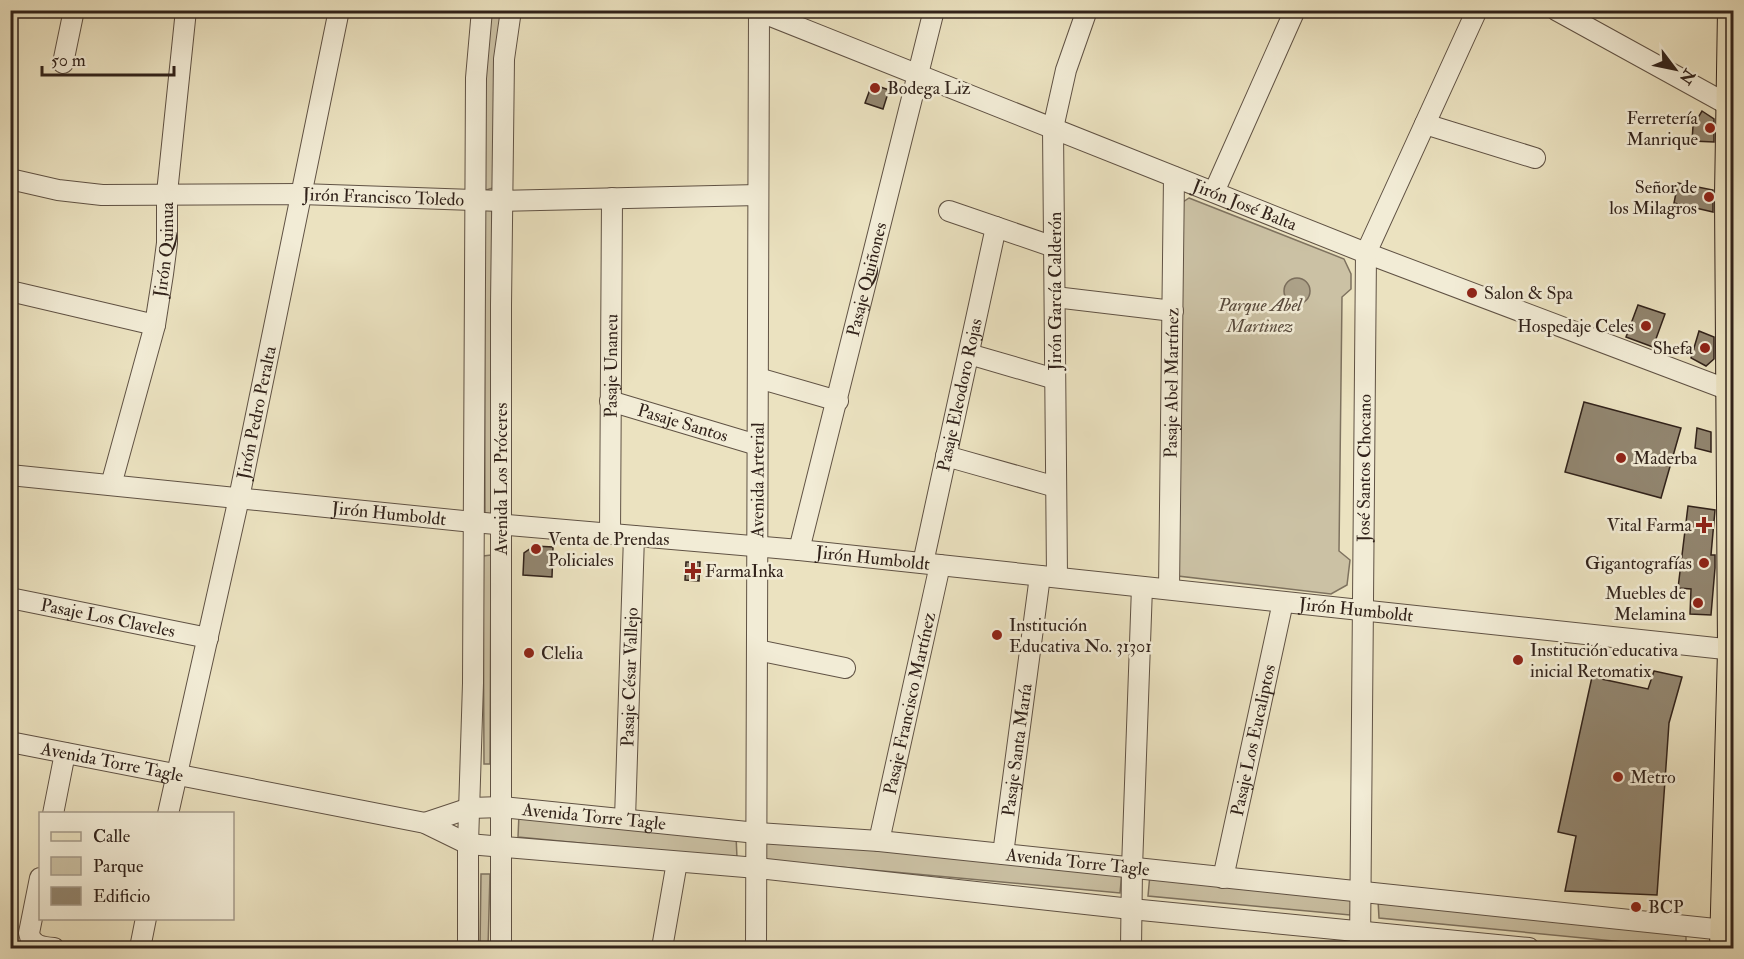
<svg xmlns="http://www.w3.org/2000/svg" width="1744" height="959" font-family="'IM FELL Double Pica',serif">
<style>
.green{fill:#cbc1a4;stroke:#7e725f;stroke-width:1.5}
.water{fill:#aca188;stroke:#7b6e5c;stroke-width:1.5}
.building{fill:#928670;stroke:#31221a;stroke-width:1.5}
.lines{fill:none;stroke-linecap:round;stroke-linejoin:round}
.minor-casing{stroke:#605244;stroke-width:22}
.major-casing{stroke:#31221a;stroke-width:26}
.minor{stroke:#f2ecd6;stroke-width:20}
.major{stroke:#ebe2c0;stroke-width:24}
.poi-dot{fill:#8f2418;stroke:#f2ecd6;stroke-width:2}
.labels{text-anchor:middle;stroke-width:5;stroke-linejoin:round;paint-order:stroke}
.poi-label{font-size:18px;fill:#31221a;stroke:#f2ecd6;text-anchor:start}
.street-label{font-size:18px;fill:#31221a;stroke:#f2ecd6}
.park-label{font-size:18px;font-style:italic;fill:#584a3c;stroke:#f2ecd6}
</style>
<rect width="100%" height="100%" fill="#ebe2c0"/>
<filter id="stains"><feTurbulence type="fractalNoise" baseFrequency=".00333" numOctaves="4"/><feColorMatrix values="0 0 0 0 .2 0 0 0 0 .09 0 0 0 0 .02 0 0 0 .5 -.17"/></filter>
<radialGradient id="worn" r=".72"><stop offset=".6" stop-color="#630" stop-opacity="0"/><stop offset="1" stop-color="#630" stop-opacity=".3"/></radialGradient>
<!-- green -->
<path class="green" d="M 491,11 L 502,11 L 497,40 L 496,187 L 483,191 L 486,37 Z
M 1189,198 L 1344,259 L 1351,274 L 1351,289 L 1342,297 L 1339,551 L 1350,560 L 1347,585 L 1331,594 L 1178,576 L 1177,206 Z
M 492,207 L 494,513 L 485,516 L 484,208 Z
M 491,555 L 490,764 L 484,764 L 483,556 Z
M 519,814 L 736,835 L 737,858 L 518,837 Z
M 766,837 L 1122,871 L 1120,893 L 764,860 Z
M 481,874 L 490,874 L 488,948 L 480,948 Z
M 1150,874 L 1352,898 L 1350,915 L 1148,896 Z
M 1378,900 L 1686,932 L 1686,948 L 1379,918 Z"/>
<!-- water -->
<path class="water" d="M1284 291a13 13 0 1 1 26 0a13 13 0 1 1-26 0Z"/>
<!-- building -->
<path class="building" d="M 872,84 L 889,90 L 883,109 L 865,103 Z
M 1702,111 L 1714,119 L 1714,142 L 1692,141 L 1693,126 Z
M 1678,183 L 1713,190 L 1713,212 L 1674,203 Z
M 1638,305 L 1665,314 L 1653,347 L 1626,337 Z
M 1699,331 L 1714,337 L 1714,359 L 1706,366 L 1691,358 Z
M 1584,402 L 1681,428 L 1661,498 L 1565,472 Z
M 1697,428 L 1711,432 L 1711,452 L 1695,448 Z
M 1688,506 L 1715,510 L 1711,555 L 1715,555 L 1715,568 L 1711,615 L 1690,614 L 1691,589 L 1678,588 Z
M 534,546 L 553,547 L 552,577 L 523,575 L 524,553 Z
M 686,562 L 700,562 L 699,581 L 685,580 Z
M 1654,671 L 1682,677 L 1669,723 L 1657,895 L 1565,891 L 1576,836 L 1558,832 L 1592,677 L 1648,689 Z"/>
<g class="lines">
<!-- minor casing -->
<g class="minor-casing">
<g id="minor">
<path d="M 1556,10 L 1734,108"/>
<path id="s1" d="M 758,11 L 1366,253 L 1734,392"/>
<path d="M 63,63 L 74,10"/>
<path d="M 1425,124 L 1535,158"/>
<path id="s2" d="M 10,179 L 58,190 L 102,195 L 301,194 L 502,201 L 758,195"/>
<path d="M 1214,192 L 1295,10"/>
<path d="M 949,211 L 1054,247"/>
<path d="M 10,291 L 155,325"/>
<path d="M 1055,297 L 1173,311"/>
<path d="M 969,354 L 1055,379"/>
<path d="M 758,378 L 838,401"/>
<path id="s3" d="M 610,401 L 757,445"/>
<path d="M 946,456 L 1056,487"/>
<path id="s4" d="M 10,475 L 473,522 L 799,550 L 1734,650"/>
<path id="s5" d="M 111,485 L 155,325 L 163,274 L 167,243 L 167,193 L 186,10"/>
<path id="s6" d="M 610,534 L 612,198"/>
<path id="s7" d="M 799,550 L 934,10"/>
<path id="s8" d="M 923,563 L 996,227"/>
<path d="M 1057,577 L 1053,128 L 1066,70 L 1087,10"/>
<path id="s9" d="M 1169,589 L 1174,177"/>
<path id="s10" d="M 10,598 L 208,638"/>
<path d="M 757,650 L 845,668"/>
<path id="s11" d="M 10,742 L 425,823 L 468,844 L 757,868 L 1131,909 L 1529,948"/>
<path d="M 53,814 L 65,753"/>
<path id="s12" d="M 168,814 L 239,498 L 339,10"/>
<path id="s13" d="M 625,819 L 634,536"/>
<path id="s14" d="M 425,823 L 470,808 L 502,807 L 757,833 L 879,841 L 1734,931"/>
<path id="s15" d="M 879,841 L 940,565"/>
<path id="s16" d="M 1003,854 L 1040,576"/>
<path d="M 40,878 L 29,933 C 31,946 43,947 54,948"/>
<path id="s17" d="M 1223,878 L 1283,602"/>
<path d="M 140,948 L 146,918"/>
<path d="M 468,948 L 468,844 L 473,683 L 476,78 L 482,10"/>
<path d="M 501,948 L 501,305 L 504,59 L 511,10"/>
<path d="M 662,948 L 677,862"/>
<path id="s18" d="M 756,948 L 759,10"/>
<path d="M 1131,948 L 1132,868 L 1142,587"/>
<path id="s19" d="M 1360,948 L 1366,253 L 1477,10"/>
</g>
</g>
<!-- major casing -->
<g class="major-casing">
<path id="major" d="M 1722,948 L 1730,650 L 1727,196 L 1730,10"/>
</g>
<!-- minor -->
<use href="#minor" class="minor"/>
<!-- major -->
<use href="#major" class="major"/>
</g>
<!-- markers -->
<g class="poi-dot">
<circle cx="875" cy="88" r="6"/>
<circle cx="1710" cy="128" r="6"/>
<circle cx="1709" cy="197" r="6"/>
<circle cx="1472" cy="293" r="6"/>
<circle cx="1646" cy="326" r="6"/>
<circle cx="1705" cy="348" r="6"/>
<circle cx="1621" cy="458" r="6"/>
<path d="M1701 516h6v6h6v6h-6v6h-6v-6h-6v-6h6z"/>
<circle cx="536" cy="549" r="6"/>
<circle cx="1704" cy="563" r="6"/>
<path d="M690 562h6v6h6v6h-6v6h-6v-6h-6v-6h6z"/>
<circle cx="1698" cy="603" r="6"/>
<circle cx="997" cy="635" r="6"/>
<circle cx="529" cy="653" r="6"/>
<circle cx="1518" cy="660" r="6"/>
<circle cx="1618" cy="777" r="6"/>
<circle cx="1636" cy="907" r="6"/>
</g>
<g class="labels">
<!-- poi labels -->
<g class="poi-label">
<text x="887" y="94">Bodega Liz</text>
<text x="1698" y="124" text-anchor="end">Ferretería<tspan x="1698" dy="21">Manrique</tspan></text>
<text x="1697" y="193" text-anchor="end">Señor de<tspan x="1697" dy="21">los Milagros</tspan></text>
<text x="1484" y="299">Salon &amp; Spa</text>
<text x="1634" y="332" text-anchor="end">Hospedaje Celes</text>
<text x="1693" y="354" text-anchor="end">Shefa</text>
<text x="1633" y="464">Maderba</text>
<text x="1692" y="531" text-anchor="end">Vital Farma</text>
<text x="548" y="545">Venta de Prendas<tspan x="548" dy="21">Policiales</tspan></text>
<text x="1692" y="569" text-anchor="end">Gigantografías</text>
<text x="705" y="577">FarmaInka</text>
<text x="1686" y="599" text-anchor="end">Muebles de<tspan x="1686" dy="21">Melamina</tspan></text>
<text x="1009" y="631">Institución<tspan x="1009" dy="21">Educativa No. 31301</tspan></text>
<text x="1530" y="656">Institución educativa<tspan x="1530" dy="21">inicial Retomatix</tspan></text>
<text x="541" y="659">Clelia</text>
<text x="1630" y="783">Metro</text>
<text x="1648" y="913">BCP</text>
</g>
<!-- street labels -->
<g class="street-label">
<text dy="6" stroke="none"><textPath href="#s2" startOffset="375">Jirón Francisco Toledo</textPath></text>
<text dy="6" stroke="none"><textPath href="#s1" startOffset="524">Jirón José Balta</textPath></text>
<text dy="6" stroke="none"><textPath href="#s5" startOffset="242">Jirón Quinua</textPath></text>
<text dy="6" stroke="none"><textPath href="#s7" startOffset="279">Pasaje Quiñones</textPath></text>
<text transform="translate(1055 291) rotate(-90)" y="6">Jirón García Calderón</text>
<text dy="6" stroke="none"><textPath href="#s6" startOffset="168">Pasaje Unaneu</textPath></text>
<text dy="6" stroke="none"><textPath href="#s9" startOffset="206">Pasaje Abel Martínez</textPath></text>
<text dy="6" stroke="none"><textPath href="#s8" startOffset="172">Pasaje Eleodoro Rojas</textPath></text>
<text dy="6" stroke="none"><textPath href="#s12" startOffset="411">Jirón Pedro Peralta</textPath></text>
<text dy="6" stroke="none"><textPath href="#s3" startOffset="76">Pasaje Santos</textPath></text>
<text dy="6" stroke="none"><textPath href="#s19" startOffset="480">José Santos Chocano</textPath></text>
<text transform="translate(501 479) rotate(-90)" y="6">Avenida Los Próceres</text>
<text dy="6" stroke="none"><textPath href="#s18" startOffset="468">Avenida Arterial</textPath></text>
<text dy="6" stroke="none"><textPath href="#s4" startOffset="381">Jirón Humboldt</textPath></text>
<text dy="6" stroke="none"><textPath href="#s4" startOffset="867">Jirón Humboldt</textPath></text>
<text dy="6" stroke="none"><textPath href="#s4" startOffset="1353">Jirón Humboldt</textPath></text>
<text dy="6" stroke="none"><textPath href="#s10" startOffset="100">Pasaje Los Claveles</textPath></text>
<text dy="6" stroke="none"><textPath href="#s13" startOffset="142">Pasaje César Vallejo</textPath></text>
<text dy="6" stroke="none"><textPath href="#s15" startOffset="141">Pasaje Francisco Martínez</textPath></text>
<text dy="6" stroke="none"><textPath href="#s17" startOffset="141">Pasaje Los Eucaliptos</textPath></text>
<text dy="6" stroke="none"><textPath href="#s16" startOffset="105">Pasaje Santa María</textPath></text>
<text dy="6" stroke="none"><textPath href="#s11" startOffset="104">Avenida Torre Tagle</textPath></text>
<text dy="6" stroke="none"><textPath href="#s14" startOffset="172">Avenida Torre Tagle</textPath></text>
<text dy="6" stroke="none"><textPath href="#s14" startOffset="658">Avenida Torre Tagle</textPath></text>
</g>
<!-- park labels -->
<g class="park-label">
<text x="1260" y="311">Parque Abel<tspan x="1260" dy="21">Martinez</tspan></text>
</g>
</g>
<!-- margin -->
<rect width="1744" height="959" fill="none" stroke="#ebe2c0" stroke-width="36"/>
<rect x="12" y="12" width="1720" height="935" fill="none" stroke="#31221a" stroke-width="3"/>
<rect x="18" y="18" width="1708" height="923" fill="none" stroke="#31221a" stroke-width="1.5"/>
<!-- legend -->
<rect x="39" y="812" width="195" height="108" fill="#f2ecd6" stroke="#a59b8b" stroke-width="1.5"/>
<rect x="51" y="832" width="30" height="9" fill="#ebe2c0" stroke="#a59b8b" stroke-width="1.5"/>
<text x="93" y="842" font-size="18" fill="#31221a">Calle</text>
<rect x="51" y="857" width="30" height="18" fill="#cbc1a4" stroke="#a59b8b" stroke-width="1.5"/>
<text x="93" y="872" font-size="18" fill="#31221a">Parque</text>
<rect x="51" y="887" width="30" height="18" fill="#928670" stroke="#a59b8b" stroke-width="1.5"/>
<text x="93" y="902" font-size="18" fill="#31221a">Edificio</text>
<!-- north arrow -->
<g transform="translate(1675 69) rotate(122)" stroke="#f2ecd6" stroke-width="4.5" paint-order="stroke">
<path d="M0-4.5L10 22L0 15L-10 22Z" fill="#31221a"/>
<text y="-9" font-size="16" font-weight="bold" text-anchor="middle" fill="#31221a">N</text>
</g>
<!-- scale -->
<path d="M42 66v9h132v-9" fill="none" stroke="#31221a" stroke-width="3"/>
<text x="51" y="66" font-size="18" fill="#31221a" stroke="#f2ecd6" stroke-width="4.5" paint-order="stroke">50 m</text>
<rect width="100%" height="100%" filter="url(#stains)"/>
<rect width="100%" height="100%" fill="url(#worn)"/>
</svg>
